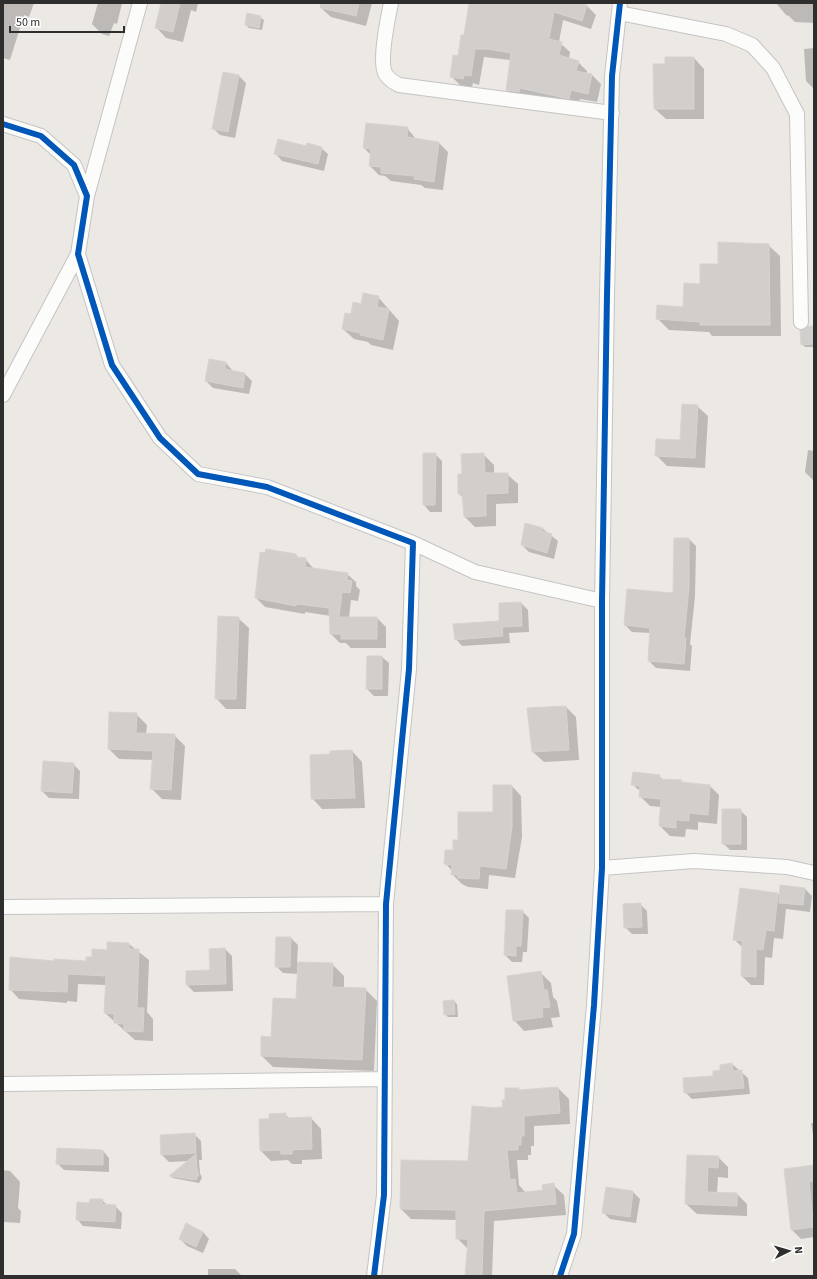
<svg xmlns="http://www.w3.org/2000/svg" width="817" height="1279" font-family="'Source Sans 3',sans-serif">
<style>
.shadow{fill:#0003}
.building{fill:#d1cecb;stroke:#d7d4d0}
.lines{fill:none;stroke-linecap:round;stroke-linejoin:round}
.minor-casing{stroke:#c5c4c5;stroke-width:16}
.minor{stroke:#fcfcfb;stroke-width:14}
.cycleway-casing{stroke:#fff;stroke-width:8}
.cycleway{stroke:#0057b8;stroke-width:6}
</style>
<rect width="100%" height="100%" fill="#ece8e4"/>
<!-- shadow -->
<path class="shadow" d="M 3,3 L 34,3 L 29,17 L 24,15 L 10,60 L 3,58 Z
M 98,3 L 122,3 L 117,24 L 114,23 L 109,36 L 102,34 L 92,24 Z
M 162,3 L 198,3 L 196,12 L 191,10 L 183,42 L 166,38 L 156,27 Z
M 321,3 L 372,3 L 366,26 L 331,17 L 320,7 Z
M 470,3 L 577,3 L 587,6 L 596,15 L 591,29 L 563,20 L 559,42 L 570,52 L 569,59 L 578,62 L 587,71 L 587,74 L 592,75 L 601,84 L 597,102 L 580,99 L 578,107 L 516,99 L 507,90 L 511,60 L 484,57 L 479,85 L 473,83 L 472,87 L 460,85 L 451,76 L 465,36 Z
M 776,3 L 814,3 L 814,23 L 795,22 L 789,16 L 786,15 Z
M 260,17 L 264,20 L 262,30 L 249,28 L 246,25 Z
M 814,48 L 814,89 L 806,81 L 804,49 Z
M 666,58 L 694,58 L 704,69 L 704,119 L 666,119 L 655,109 Z
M 239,76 L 246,83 L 235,138 L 220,135 L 213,128 Z
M 407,128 L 416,139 L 439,143 L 448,152 L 443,190 L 425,188 L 421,185 L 391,181 L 385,176 L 379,175 L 370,166 L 371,155 L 364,148 Z
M 321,148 L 328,154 L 324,171 L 282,161 L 276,154 Z
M 768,245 L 780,256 L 781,336 L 712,336 L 709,332 L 669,330 L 657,318 L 684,308 L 701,285 Z
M 378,297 L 399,321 L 393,350 L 371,345 L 368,342 L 354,339 L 343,329 L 352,315 L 361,305 Z
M 812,327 L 814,329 L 814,347 L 805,347 L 802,344 Z
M 226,363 L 232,370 L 232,372 L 245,374 L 252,381 L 249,394 L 213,388 L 206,381 Z
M 697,406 L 708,416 L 705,468 L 667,466 L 656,455 L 681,441 Z
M 808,450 L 814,451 L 814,481 L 805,472 Z
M 435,454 L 442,461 L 442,512 L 430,512 L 424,505 Z
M 483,454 L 494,465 L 494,474 L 507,474 L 518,484 L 518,503 L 496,504 L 496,526 L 475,527 L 465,517 L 464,498 L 459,494 L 463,475 Z
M 542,528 L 558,541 L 554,559 L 529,552 L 522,545 Z
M 675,539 L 689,539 L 696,546 L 695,596 L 690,644 L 692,646 L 690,671 L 656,668 L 649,661 L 651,633 L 632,632 L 625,625 L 674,594 Z
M 296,555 L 299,558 L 305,559 L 314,569 L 347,574 L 356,582 L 356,586 L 360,590 L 358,601 L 351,600 L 349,618 L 377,618 L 386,627 L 386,648 L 351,648 L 346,643 L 340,643 L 331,634 L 331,616 L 305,612 L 305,614 L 265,607 L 256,598 Z
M 521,603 L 528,610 L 529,632 L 509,633 L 510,643 L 462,646 L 456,639 L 500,622 Z
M 238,618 L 249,628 L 246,709 L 226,709 L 216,698 Z
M 382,657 L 389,663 L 388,696 L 374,696 L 367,689 Z
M 566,707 L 576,717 L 579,760 L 544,762 L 533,752 L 528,709 Z
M 110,713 L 136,714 L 147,725 L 146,734 L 174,735 L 185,746 L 181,800 L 162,799 L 151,788 L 153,760 L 119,759 L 109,749 Z
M 352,751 L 362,762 L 365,808 L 322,809 L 312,798 L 331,755 Z
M 73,764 L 80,771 L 79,799 L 49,798 L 42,791 Z
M 659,776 L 663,780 L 710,786 L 719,795 L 717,824 L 698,822 L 698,830 L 686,829 L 685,837 L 670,836 L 660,826 L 662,807 L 650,806 L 640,796 L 641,792 L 632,784 Z
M 512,786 L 521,796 L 522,837 L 515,878 L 489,875 L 488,889 L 468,887 L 462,884 L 452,874 L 452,871 L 446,864 L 459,842 L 494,813 Z
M 740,810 L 747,817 L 747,850 L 730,850 L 723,843 Z
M 781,886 L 805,889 L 812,896 L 810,912 L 786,909 L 783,939 L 774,938 L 772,958 L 765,957 L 764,985 L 751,985 L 742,976 L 743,948 L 734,939 L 778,894 L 780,896 Z
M 640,904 L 647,911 L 648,934 L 632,934 L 625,927 Z
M 522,911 L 529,918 L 527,952 L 523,952 L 522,962 L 512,962 L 505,955 Z
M 291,938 L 298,945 L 297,963 L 332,964 L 344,976 L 344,988 L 365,989 L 377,1001 L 374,1071 L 273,1067 L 262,1056 L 297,1000 L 299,974 L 283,973 L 276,966 Z
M 108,943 L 129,944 L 149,960 L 147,1012 L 153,1019 L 153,1041 L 135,1040 L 105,1013 L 106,985 L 78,984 L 77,1002 L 67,1001 L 67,1003 L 19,999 L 10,989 L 55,962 L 87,962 L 108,951 Z
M 225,949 L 232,956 L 233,991 L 194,992 L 187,985 L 211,971 Z
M 540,972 L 551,983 L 553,997 L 557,1001 L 560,1017 L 551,1018 L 553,1027 L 524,1031 L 514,1020 Z
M 454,1001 L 457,1004 L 458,1017 L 448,1017 L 445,1014 Z
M 732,1064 L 748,1078 L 750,1094 L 692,1099 L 685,1092 L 714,1077 Z
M 558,1088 L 569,1099 L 570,1124 L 534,1126 L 534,1146 L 531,1146 L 531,1155 L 528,1155 L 528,1160 L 517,1160 L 519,1185 L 526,1193 L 544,1191 L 553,1185 L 564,1195 L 566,1215 L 494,1221 L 492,1276 L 466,1276 L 468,1249 L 457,1238 L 457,1220 L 411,1219 L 401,1209 L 469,1162 L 499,1110 L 504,1108 L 519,1089 L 521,1091 Z
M 285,1114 L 290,1119 L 311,1118 L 321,1129 L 322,1159 L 302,1160 L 302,1164 L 292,1164 L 288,1160 L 271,1161 L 261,1151 L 270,1120 Z
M 811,1123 L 814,1123 L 814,1142 L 814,1141 Z
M 194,1134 L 201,1141 L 202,1160 L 199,1160 L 200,1173 L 202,1178 L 199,1183 L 173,1178 L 170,1176 L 189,1161 L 169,1162 L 162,1155 L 161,1136 Z
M 103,1151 L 109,1158 L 109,1172 L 64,1170 L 57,1163 Z
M 688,1156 L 718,1157 L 728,1167 L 728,1178 L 718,1177 L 717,1193 L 737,1194 L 747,1204 L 747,1216 L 697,1214 L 686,1204 Z
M 814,1166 L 814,1237 L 801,1239 L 792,1230 Z
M 3,1170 L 10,1171 L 20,1182 L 18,1208 L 21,1211 L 20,1223 L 3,1222 Z
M 607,1188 L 633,1192 L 640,1199 L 636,1223 L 610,1219 L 603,1212 Z
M 102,1200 L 107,1205 L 115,1206 L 122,1213 L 121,1229 L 83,1226 L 77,1219 L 90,1204 Z
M 203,1232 L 209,1239 L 203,1253 L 187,1246 L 180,1239 Z
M 208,1269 L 235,1269 L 242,1276 L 208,1276 Z"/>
<!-- building -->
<path class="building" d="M 161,3 L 180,3 L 173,32 L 155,28 Z
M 322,3 L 359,3 L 356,16 L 321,8 Z
M 469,3 L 581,3 L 587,5 L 582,21 L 554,12 L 549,39 L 562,42 L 559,55 L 579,61 L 576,71 L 592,74 L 588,94 L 571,90 L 569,99 L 520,88 L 519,92 L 506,90 L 511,53 L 487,49 L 475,49 L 471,76 L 464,75 L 463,79 L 450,77 L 453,55 L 458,56 L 461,35 L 464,35 Z
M 247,13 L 261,16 L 259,28 L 245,25 Z
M 665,57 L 694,57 L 694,109 L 654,109 L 653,64 L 665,64 Z
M 223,72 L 239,75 L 228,132 L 212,129 Z
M 366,123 L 408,127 L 407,137 L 439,142 L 434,182 L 414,179 L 415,176 L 381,173 L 381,167 L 369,166 L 371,149 L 363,148 Z
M 278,139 L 306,146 L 307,143 L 322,147 L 318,164 L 274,154 Z
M 718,242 L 769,244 L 770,325 L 700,325 L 700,322 L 656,319 L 657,305 L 683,307 L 684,283 L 700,284 L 700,264 L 718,264 Z
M 363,293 L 379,296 L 377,307 L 389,309 L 383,340 L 360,335 L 360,333 L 342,329 L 345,313 L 351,314 L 353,302 L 361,304 Z
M 808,326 L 813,326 L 814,344 L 801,345 L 800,330 L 805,329 Z
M 209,359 L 226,362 L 225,369 L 245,373 L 243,388 L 205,381 Z
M 682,404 L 698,405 L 695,458 L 655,456 L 656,439 L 680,440 Z
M 423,453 L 436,453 L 435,505 L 423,505 Z
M 484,453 L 485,473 L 508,473 L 508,493 L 486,494 L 486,516 L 464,517 L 462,494 L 458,494 L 458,474 L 462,474 L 461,454 Z
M 525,523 L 543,528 L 542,531 L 552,534 L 547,553 L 521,545 Z
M 674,538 L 689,538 L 689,588 L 684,638 L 686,638 L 684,664 L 648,661 L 650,628 L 624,625 L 627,589 L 673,593 Z
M 266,549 L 296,554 L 296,557 L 306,558 L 305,567 L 348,573 L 347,580 L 352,581 L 350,593 L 342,592 L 339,617 L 377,617 L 377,639 L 341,639 L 341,634 L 330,634 L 329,608 L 297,604 L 296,606 L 255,598 L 260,552 L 265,553 Z
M 521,602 L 522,626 L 502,627 L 503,636 L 455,640 L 453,624 L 499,621 L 499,603 Z
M 218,616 L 239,617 L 236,699 L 215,699 Z
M 367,656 L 382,656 L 382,689 L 366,689 Z
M 566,706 L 569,750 L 532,752 L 527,708 Z
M 109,712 L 137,713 L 136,733 L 175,734 L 171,790 L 150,789 L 153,751 L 108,749 Z
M 352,750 L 355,798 L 311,799 L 310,755 L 330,754 L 330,751 Z
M 43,761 L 74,763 L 72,793 L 41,791 Z
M 633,772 L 660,775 L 659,779 L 682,780 L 681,782 L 710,785 L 708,815 L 689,813 L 689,821 L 676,820 L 676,828 L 659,826 L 661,799 L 639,797 L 640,786 L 631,785 Z
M 493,785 L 512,785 L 512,827 L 506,869 L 480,866 L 479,879 L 458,878 L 458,875 L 451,875 L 452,865 L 444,864 L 445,850 L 453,850 L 453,840 L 458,840 L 458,812 L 493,812 Z
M 722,809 L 741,809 L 741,844 L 722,844 Z
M 780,885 L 805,888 L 803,905 L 779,903 Z
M 740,888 L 778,893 L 774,931 L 766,930 L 763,950 L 756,949 L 756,977 L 741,976 L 742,941 L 733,940 Z
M 641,903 L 642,927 L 624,928 L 623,904 Z
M 506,910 L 523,910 L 521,946 L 516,946 L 516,956 L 504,955 Z
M 276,937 L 291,937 L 290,967 L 275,967 Z
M 107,942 L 129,943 L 129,949 L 139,949 L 137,1008 L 144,1008 L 143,1032 L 124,1031 L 124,1024 L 114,1023 L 114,1014 L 104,1013 L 106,976 L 68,974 L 67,992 L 9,990 L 10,957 L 54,961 L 54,959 L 86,961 L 86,957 L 92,957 L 92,949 L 107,950 Z
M 225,948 L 226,984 L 186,985 L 186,971 L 210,970 L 209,949 Z
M 298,962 L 333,963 L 332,987 L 366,988 L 362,1060 L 261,1056 L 261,1036 L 271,1037 L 273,998 L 296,999 Z
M 541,971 L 544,990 L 547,990 L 550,1007 L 542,1008 L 543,1017 L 513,1021 L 507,976 Z
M 454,1000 L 455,1014 L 444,1015 L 443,1001 Z
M 732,1063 L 733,1071 L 742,1070 L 744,1088 L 684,1093 L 683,1078 L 713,1076 L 713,1071 L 720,1070 L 720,1065 Z
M 558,1087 L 560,1113 L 524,1116 L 524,1136 L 521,1136 L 521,1145 L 518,1145 L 518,1150 L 507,1150 L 510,1180 L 515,1179 L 517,1193 L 543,1190 L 542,1185 L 554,1183 L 556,1204 L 484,1211 L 482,1276 L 465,1276 L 468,1239 L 456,1239 L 456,1210 L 400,1209 L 401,1160 L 468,1161 L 472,1106 L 498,1108 L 498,1107 L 503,1107 L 502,1100 L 505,1100 L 505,1088 L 519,1088 L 519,1090 Z
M 286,1113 L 286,1118 L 311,1117 L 312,1149 L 292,1150 L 292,1154 L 281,1154 L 280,1150 L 260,1151 L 259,1119 L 269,1119 L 269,1114 Z
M 195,1133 L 196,1153 L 161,1155 L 160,1135 Z
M 57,1148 L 103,1150 L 103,1165 L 56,1164 Z
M 196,1154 L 197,1169 L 199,1174 L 196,1180 L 169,1176 Z
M 687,1155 L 719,1156 L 718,1168 L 708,1167 L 707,1192 L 737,1193 L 737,1206 L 685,1204 Z
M 814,1165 L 814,1181 L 809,1181 L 812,1212 L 814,1212 L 814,1227 L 791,1230 L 784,1169 Z
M 606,1187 L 633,1191 L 630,1217 L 602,1213 Z
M 90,1199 L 103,1199 L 102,1204 L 116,1205 L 115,1222 L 76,1220 L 77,1202 L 89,1203 Z
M 186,1223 L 203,1232 L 196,1247 L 179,1239 Z"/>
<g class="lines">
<!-- minor casing -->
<g class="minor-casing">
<path id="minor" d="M 391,3 C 388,18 379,59 385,73 C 388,79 393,82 399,85 L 612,113
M 619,13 L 726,34 L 752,45 L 773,68 L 797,114 L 801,322
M 3,124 L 41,136 L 74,165 L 87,196 L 78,254 L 112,365 L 160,438 L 198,474 L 267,487 L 413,543 L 409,669 L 386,904 L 384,1195 L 374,1276
M 87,196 L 140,3
M 3,395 L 78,254
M 413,543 L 475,572 L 602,601
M 602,868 L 694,861 L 787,867 L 814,873
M 3,907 L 386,904
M 3,1084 L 384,1079
M 560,1276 L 574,1234 L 594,1005 L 602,868 L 602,601 L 607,295 L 612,76 L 620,3"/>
</g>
<!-- minor -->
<use href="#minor" class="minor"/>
<!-- cycleway casing -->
<g class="cycleway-casing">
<path id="cycleway" d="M 3,124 L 41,136 L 74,165 L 87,196 L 78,254 L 112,365 L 160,438 L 198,474 L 267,487 L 413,543 L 409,669 L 386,904 L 384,1195 L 374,1276
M 560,1276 L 574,1234 L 594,1005 L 602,868 L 602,601 L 607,295 L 612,76 L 620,3"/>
</g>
<!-- cycleway -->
<use href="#cycleway" class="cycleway"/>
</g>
<!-- border -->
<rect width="817" height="1279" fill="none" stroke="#2e2e2e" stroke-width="8"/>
<!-- north arrow -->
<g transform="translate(789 1251) rotate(85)" stroke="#ffffff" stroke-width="3" paint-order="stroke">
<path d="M0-3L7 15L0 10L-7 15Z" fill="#2e2e2e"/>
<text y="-6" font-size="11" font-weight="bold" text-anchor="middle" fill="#2e2e2e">N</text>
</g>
<!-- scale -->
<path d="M10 26v6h114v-6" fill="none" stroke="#2e2e2e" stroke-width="2"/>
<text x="16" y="26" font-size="12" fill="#2e2e2e" stroke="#ffffff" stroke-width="3" paint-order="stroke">50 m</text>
</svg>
